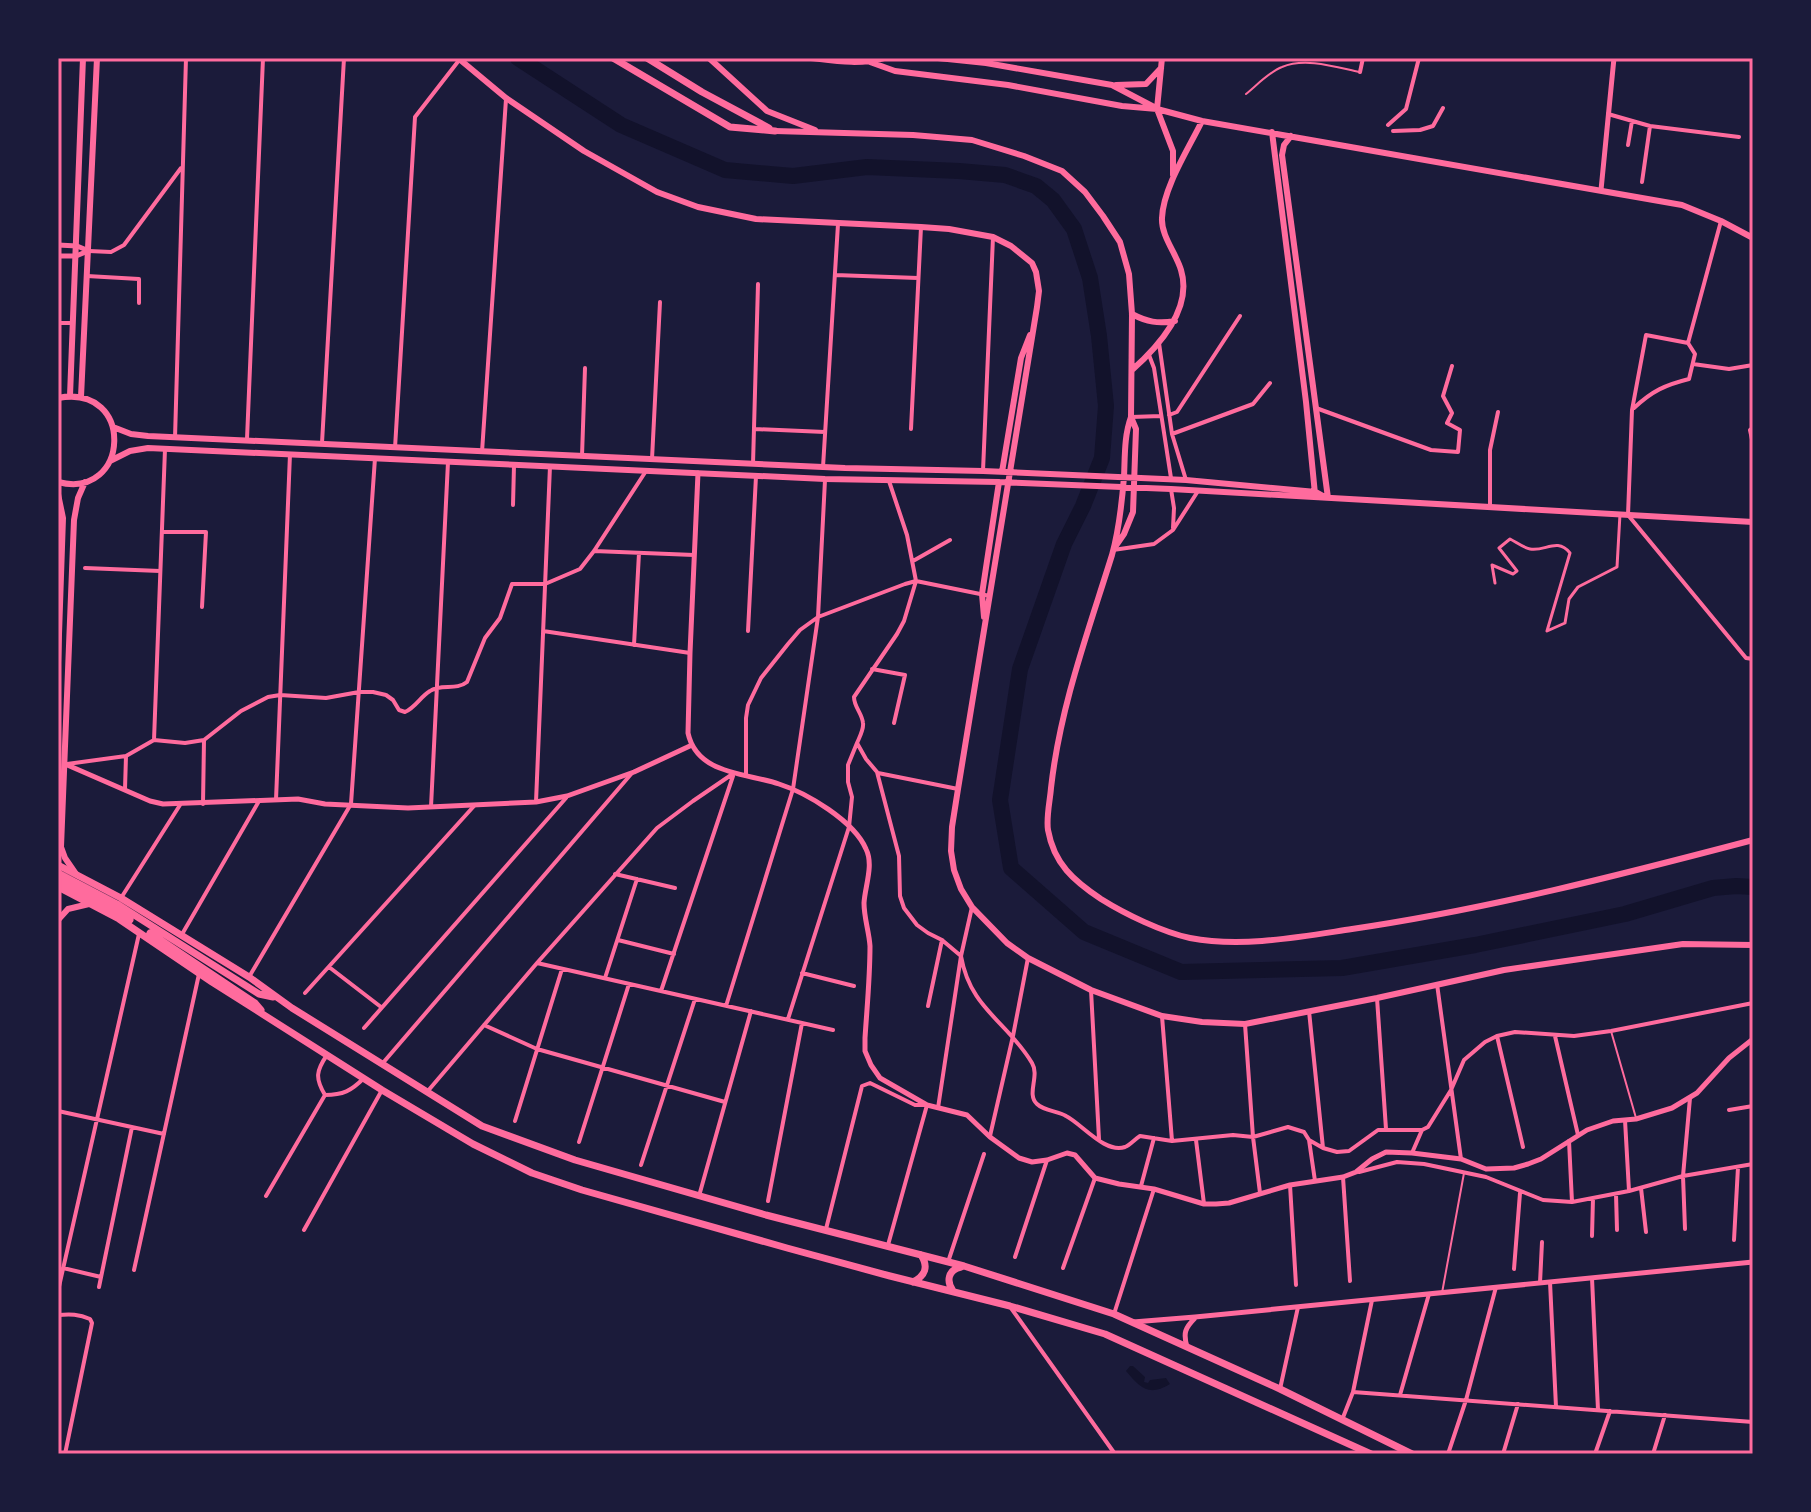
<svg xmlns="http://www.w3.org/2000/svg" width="1811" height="1512" font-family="'PT Sans',sans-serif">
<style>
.water{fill:#12122b}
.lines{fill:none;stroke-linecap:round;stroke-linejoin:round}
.river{stroke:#12122b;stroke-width:16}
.service{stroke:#ff6b9d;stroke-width:2}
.pedestrian{stroke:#ff6b9d;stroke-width:3}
.minor{stroke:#ff6b9d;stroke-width:4}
.tertiary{stroke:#ff6b9d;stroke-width:5}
.secondary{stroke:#ff6b9d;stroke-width:6}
.primary{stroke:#ff6b9d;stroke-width:7}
.neatline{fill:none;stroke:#ff6b9d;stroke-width:3}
</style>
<rect width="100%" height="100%" fill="#1b1b3a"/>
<!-- water -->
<path class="water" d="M 1130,1366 L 1133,1366 L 1145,1377 L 1144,1382 L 1148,1383 L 1150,1380 L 1166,1378 L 1170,1384 C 1149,1397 1140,1388 1126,1371 Z"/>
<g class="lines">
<!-- river -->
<path class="river" d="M 518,58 L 621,125 L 725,170 L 793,176 L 867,167 L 959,171 L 1005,175 L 1036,186 L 1053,200 L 1074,229 L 1090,278 L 1099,336 L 1106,406 L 1102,458 L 1083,506 L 1064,544 L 1020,669 L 1000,800 L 1011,868 L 1084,932 L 1181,972 L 1342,968 L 1475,945 L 1625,914 L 1713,888 L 1736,886 L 1753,887"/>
<!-- service -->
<path class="service" d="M 1246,94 C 1257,85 1269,72 1282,67 C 1305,57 1336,67 1359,72
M 1611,1031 L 1636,1118
M 1442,1293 L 1464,1173"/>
<!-- pedestrian -->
<path class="pedestrian" d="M 1495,583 L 1492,565 L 1513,574 L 1517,571 L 1499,548 L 1510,539 C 1516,542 1524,548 1530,549 C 1545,552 1557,537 1570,553 L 1547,631 L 1565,623 L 1569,599 L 1578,587 L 1617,567 L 1620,514"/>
<!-- minor -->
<path class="minor" d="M 1360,72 L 1363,58
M 1608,114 L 1650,126 L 1739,137
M 1388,125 L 1406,109 L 1419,58
M 1393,131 L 1420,130 L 1433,126 L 1443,108
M 1628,145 L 1632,121
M 1642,182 L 1650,126
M 1721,221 L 1688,343 L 1646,335 L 1632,410 L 1628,515 L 1746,658 L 1753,659
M 89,251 L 111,252 L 124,245 L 181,168
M 835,275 L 918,278
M 87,276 L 139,279 L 139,303
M 58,323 L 72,323
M 1159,343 L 1172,434 L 1186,480
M 1149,355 L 1154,368 L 1171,478
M 1693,364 L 1729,369 L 1753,365
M 1316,408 L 1431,450 L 1458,452 L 1460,430 L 1447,423 L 1452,413 L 1443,396 L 1452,366
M 1634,408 C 1652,391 1665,385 1689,379 L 1695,354 L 1688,343
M 1169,415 L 1177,412 L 1240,316
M 1131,417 L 1161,416
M 1753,428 L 1750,430 L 1753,444
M 755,429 L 825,432
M 911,429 L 921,227
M 1172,434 L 1253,404 L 1270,383
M 175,438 L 186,58
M 247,439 L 263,58
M 322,443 L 344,58
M 395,448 L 415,117 L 460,59
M 482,452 L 506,99
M 582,456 L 585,368
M 652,459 L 660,302
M 753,464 L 758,284
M 823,467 L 838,224
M 983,471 L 993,237
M 889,481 L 907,535 L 916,581 L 904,621 L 897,634 L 854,697 C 854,707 862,713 863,723 C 864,729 860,736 857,743 L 866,759 L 877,772 L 899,856 L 900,896 L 904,908 L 917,925 L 928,933 L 942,940 L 961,956
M 1171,489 L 1174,508 L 1173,528
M 513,505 L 514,465
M 1490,507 L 1490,450 L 1498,412
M 162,532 L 206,532 L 202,607
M 1113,550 L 1154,544 L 1173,530 L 1198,491
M 594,551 L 694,555
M 913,561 L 950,540
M 85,568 L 160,571
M 543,631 L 690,653
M 748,631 L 756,476
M 634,645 L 639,553
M 872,669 L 905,675 L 894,723
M 154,740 L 165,449
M 67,764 L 126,756 L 154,740 L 185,743 L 204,740 L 241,711 L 268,697 L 280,695 L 326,698 L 359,692 L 373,692 L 386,695 L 393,700 L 399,710 L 405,712 C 416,707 420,697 430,691 C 441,683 456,691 467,682 L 485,638 L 500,618 L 512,584 L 545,584 L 580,569 L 594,551 L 646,471
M 878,773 L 958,789
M 746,776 L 746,718 L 748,705 L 761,678 L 788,644 L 800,630 L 818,617 L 905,584 L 916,581 L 990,596
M 125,789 L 126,756
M 276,800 L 290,454
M 536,802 L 550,466
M 203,804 L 204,740
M 431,807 L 448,462
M 615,874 L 675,888
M 121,898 L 180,805
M 181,936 L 259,801
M 618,940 L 674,954
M 961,956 C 970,1009 1008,1022 1032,1063 C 1040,1076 1026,1094 1037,1104 C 1044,1111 1058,1111 1066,1116 C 1082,1124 1105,1154 1125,1147 C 1130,1145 1135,1139 1140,1136 L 1172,1141 L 1233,1135 L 1253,1137 L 1288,1127 L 1304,1132 L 1309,1140 L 1323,1148 L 1337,1152 L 1349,1151 L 1378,1130 L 1422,1130 L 1428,1127 L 1451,1090 L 1464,1060 L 1485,1042 L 1497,1036 L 1515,1032 L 1574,1036 L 1611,1031 L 1753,1003
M 537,963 L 833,1030
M 329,967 L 381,1007
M 802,973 L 854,986
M 249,977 L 351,804 L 375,458
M 605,978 L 637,879
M 1437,984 L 1461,1159
M 1091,990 L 1099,1139
M 661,991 L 733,776
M 305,993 L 474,806
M 1377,998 L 1386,1129
M 726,1006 L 793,789 L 818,617 L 825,480
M 928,1006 L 942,940
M 1309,1011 L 1323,1148
M 1162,1016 L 1172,1141
M 788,1019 L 849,827 L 852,797 L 848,782 L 848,765 L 857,743
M 1245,1024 L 1253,1137 L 1260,1193
M 484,1025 L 537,1049 L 725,1102
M 364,1028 L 566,798
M 1497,1036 L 1523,1147
M 1555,1036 L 1578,1135
M 382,1064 L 632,773
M 427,1092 L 537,963 L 657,828 L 693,801 L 734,773
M 325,1095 C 343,1095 351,1091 364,1078
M 325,1095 C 315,1078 316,1071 327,1055
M 938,1108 L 961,956 L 972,907
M 1729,1110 L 1753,1106
M 58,1111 L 164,1134
M 1625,1120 L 1629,1191
M 515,1121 L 562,969
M 990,1136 L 1013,1036 L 1028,958
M 1196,1140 L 1204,1204
M 1309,1140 L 1315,1181
M 1569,1141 L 1572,1202
M 579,1142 L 629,984
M 1412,1153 L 1422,1130
M 641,1165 L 695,999
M 1359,1172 L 1397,1162 L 1424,1164 L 1486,1177 L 1543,1200 L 1572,1202 L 1629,1191 L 1683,1176 L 1753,1164
M 1343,1177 L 1350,1281
M 1290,1185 L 1296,1285
M 1141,1186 L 1154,1138
M 1641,1188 L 1646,1232
M 1616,1194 L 1617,1230
M 266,1196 L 325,1095
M 699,1196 L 751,1011
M 768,1201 L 802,1023
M 826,1229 L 862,1086 L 870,1083 L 915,1105 L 927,1105 L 888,1245
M 1685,1229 L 1683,1176 L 1690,1098
M 304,1230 L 382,1090
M 1592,1236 L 1593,1198
M 1734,1240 L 1738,1167
M 1015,1257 L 1047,1160
M 948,1262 L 984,1154
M 63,1268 L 101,1277
M 1063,1268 L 1095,1178
M 1514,1269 L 1520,1193
M 134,1270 L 199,974
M 1592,1278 L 1598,1410
M 1550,1282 L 1556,1407
M 1540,1283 L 1542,1242
M 99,1287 L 132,1127
M 58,1291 L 139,934
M 1011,1308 L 1115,1454
M 1114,1314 L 1154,1189
M 58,1315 C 70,1314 79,1314 90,1319 L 92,1323 L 65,1454
M 1280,1389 L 1298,1307
M 1353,1392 L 1753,1422
M 1400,1395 L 1429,1294
M 1342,1420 L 1353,1392 L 1372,1300
M 1448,1454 L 1466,1400 L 1496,1287
M 1503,1454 L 1518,1404
M 1595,1454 L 1610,1411
M 1653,1454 L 1665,1415"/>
<!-- tertiary -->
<path class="tertiary" d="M 1601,190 L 1614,58
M 58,245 L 77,246 L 89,251
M 58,256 L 76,256 L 88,251
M 698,473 L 690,653 L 688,733 C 697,775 747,773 779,784 C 807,793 854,821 866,849 C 874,865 865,886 864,903 C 864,918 869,931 870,946 C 870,977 867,1007 865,1038 L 865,1051 L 871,1065 L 880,1078 L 927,1105 L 967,1115 L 990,1137 L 1019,1158 L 1032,1162 L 1047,1160 L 1067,1153 L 1075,1155 L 1095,1178 L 1119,1184 L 1154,1189 L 1204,1204 L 1216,1204 L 1229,1203 L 1290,1185 L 1343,1177 L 1356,1172 L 1372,1159 L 1386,1152 L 1412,1153 L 1461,1159 L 1486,1169 L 1514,1168 L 1528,1164 L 1541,1159 L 1587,1130 L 1613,1121 L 1636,1119 L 1672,1108 L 1697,1093 L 1729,1058 L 1753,1039
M 65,764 L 150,801 L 163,804 L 298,799 L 325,804 L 408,808 L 536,802 L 567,796 L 634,772 L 692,745
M 1133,1322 L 1195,1317 L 1753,1262
M 1187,1347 C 1183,1333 1185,1328 1195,1318"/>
<!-- secondary -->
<path class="secondary" d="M 458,58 L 506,98 L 584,151 L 657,192 L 698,207 L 756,219 L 921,227 L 949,229 L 993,237 L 1011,246 L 1032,263 L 1036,272 L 1039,291 L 1037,307 L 958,789 L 952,827 L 951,851 L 954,870 L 961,889 L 972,907 L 1007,943 L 1028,958 L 1091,990 L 1162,1016 L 1202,1022 L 1245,1024 L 1377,998 L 1504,970 L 1683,944 L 1753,945
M 709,58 L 767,111 L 815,130
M 811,58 C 836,61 860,65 884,58
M 938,58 L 986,63 L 1112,85 L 1154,107
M 1162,58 L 1157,109 L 1173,151 L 1173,175
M 870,62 L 895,71 L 1008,85 L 1122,106 L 1157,109 L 1202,121 L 1682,205 L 1721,221 L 1753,238
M 1116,85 L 1146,84 L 1161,68
M 775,131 L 913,135 L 972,140 L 1024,156 L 1062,171 L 1085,192 L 1103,216 L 1120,242 L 1129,274 L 1132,314 L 1131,417 C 1124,436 1125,457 1124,477 C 1122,502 1119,530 1112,555 C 1088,632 1060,707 1051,788 C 1050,801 1046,817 1048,830 C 1054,864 1074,881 1101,899 C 1125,914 1162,932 1190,938 C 1242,948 1299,937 1352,929 C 1488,909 1620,875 1753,840
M 1272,132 L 1306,402 L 1315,494
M 1291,136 L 1284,145 L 1282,155 L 1328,498
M 1132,314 C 1147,322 1158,324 1175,321
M 1132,370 C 1159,346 1193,309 1181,270 C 1176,253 1161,236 1162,218 C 1163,188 1189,148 1202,121
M 70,396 L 83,58
M 81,397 L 97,58
M 58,398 C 136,383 130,501 58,482
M 113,427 L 131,434 L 148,436 L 845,468 L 983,471 L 1186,480 L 1316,492 L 1325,497
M 110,461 L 130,451 L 148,448 L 825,479 L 999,482 L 1171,489 L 1753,522
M 1002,472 L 1021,358 L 1030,335
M 58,494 L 63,518 L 58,663
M 1115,547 L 1124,534 L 1133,512 L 1136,429 L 1131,417
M 984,617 L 982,594 L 999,482
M 76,874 L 65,858 L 61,847 L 74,520 L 78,498 L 85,482
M 58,920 L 68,909 L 89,904"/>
<!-- primary -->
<path class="primary" d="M 613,58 L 730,127 L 775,131
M 647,58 L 702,92 L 769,128
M 58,865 L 121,898 L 249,977 L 292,1008 L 482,1126 L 575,1160 L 766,1215 L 964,1266 L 1114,1314 L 1280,1389 L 1412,1454
M 58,873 L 117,904 L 259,994 L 273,997
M 58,880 L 114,909 L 130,920
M 58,887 L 119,919 L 212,982 L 382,1090 L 473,1144 L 532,1173 L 582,1190 L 787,1248 L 890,1276 L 1010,1306 L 1105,1334 L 1371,1454
M 150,933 L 255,1003 L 261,1010
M 913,1282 C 925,1276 929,1267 921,1255
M 953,1291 C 946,1281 948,1270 961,1267"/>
</g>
<!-- border -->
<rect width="1811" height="1512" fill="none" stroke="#1b1b3a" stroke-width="120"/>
<rect x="60" y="60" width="1691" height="1392" class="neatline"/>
</svg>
